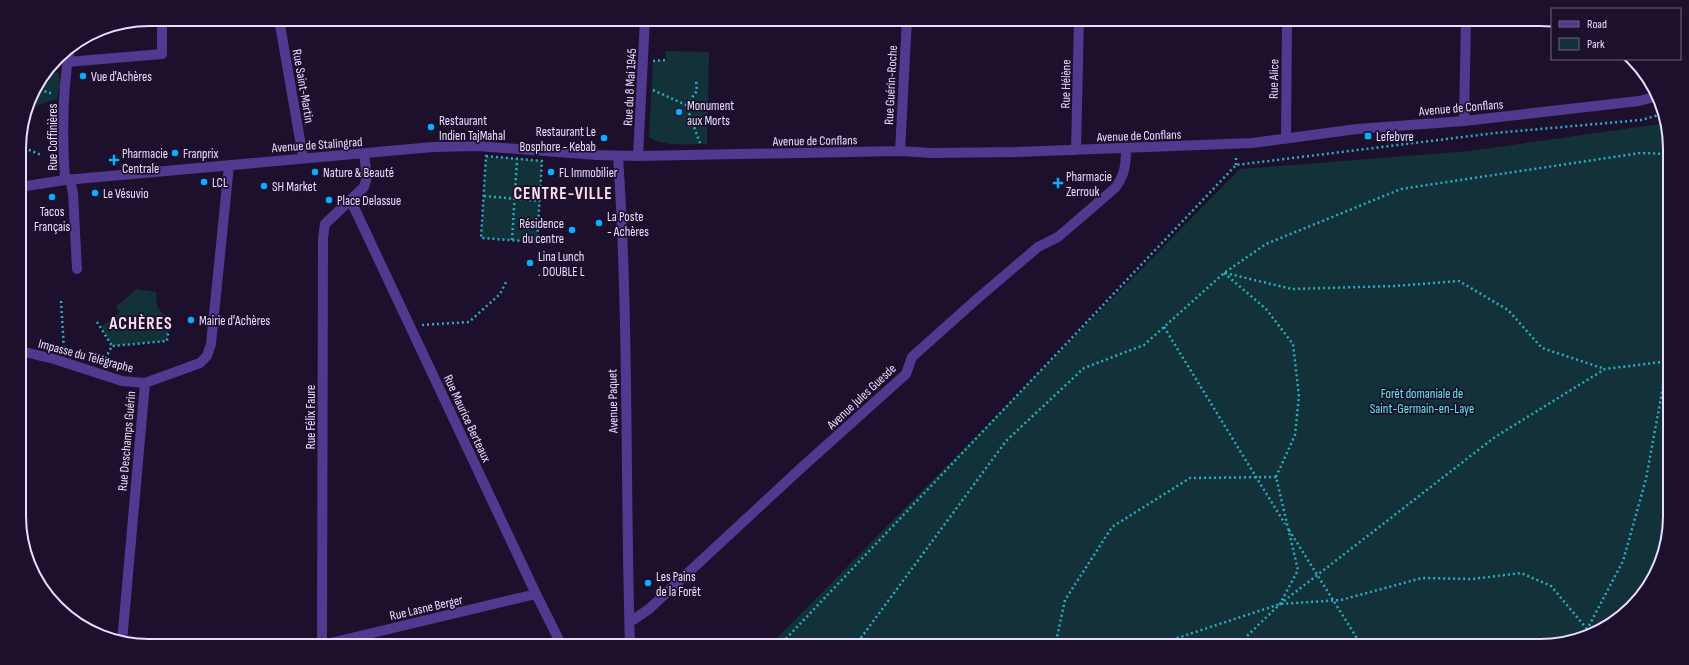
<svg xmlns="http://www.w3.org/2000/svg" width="1689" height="665" font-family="'Sofia Sans Condensed',sans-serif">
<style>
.green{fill:#133138}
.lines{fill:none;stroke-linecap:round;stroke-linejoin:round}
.path{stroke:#2bacc5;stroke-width:2.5;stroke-dasharray:2 3;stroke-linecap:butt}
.minor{stroke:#50398e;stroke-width:10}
.poi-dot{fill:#09afff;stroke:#1c102d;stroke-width:1.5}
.labels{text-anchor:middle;stroke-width:3.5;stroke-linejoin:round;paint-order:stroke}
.poi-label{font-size:13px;fill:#e8ddff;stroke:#1c102d;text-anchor:start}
.street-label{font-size:13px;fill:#e8ddff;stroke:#1c102d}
.park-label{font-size:13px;fill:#61e7e3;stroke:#1c102d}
.district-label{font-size:17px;font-weight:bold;letter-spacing:1px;fill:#ffdfec;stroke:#1c102d}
.rim{fill:none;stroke:#e8ddff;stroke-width:2}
</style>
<rect width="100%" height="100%" fill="#1c102d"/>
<!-- green -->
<path class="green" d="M 665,51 L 709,52 L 707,144 C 692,144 660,147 649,137 L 653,61 L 666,60 Z
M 48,71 L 59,73 L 60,84 L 57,99 L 28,108 L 32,91 Z
M 1666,123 L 1669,131 L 1670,516 L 1663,558 L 1643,595 L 1619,619 L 1582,639 L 1549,646 L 769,646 L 1240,169 L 1470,151 Z
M 486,156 L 542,161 L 537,242 L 481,238 Z
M 136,289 L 156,292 C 157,307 156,310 170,318 L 167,341 L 112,346 L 101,327 L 120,312 L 116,307 Z"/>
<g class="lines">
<!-- path -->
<path class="path" d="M 653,61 L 666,60
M 36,86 L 48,93 L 53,93
M 653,90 L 686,105 L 700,143
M 686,105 L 697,91 L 696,80
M 19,150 L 27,149 L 41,155
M 486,156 L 542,161 L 537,242 L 481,238 Z
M 1236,165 L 1236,155
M 484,196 L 540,201
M 512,240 L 517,160
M 1224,273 L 1266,309 L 1293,344 L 1299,396 L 1295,435 L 1276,477 L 1298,570 L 1280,604 L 1247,636 L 1242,646
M 1225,273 L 1292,289 L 1395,286 L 1459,281 L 1508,310 L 1542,348 L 1605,369
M 61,301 L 64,350
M 97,322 L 112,346
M 422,325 L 469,322 L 500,294 L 507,280
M 1164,327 L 1285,524
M 103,363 L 112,346 L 167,341 L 170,318
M 1289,530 L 1362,646
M 1280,604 L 1495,437 L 1605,369 L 1670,361
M 1582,639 L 1623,561 L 1646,479 L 1670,349
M 779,646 L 1236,165 L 1495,133 L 1641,120 L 1663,114
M 855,646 L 1006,441 L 1084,368 L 1144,345 L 1224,273 L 1266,244 L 1401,189 L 1640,153 L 1669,154
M 1055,646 L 1065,600 L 1112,527 L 1190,478 L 1276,477
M 1153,646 L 1280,604 L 1341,600 L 1422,578 L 1473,579 L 1521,573 L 1551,586 L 1587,629"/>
<!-- minor -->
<path class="minor" d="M 279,19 L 303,157
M 67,62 L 162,54 L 162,19
M 1464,121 L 1466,19
M 1286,139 L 1287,19
M 1076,150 L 1079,19
M 900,151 L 907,19
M 618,156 C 629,319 625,483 630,646
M 638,156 L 645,19
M 70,179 L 73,193 L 77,269
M 65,180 C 62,136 62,90 70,47
M 20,187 L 65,180 L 433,147 L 477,146 L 597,155 L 638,156 L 900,151 L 932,153 L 1017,152 L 1252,143 L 1357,129 L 1464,121 L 1639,101 L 1658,96
M 351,201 L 536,594 L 562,646
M 20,351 L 54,359 L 122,381 L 145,383 L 200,363 L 207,356 L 211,344 L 229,165
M 630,622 L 649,609 L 800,469 L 906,374 L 912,357 L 977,299 L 1038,247 L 1058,237 L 1115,188 C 1125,175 1126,164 1126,148
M 122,642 L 145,383
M 322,645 L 536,594
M 322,646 L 323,238 L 325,224 L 364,187 L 367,177 L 364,154"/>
</g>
<!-- markers -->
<g class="poi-dot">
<circle cx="83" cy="76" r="4"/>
<circle cx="679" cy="112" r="4"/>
<circle cx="431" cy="127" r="4"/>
<rect x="1364" y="132" width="8" height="8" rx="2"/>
<circle cx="604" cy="138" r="4"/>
<circle cx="175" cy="153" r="4"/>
<path d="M112 154h4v4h4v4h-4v4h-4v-4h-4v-4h4z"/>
<circle cx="315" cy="172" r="4"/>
<circle cx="551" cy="172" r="4"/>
<circle cx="204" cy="182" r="4"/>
<path d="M1056 177h4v4h4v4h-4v4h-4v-4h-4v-4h4z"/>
<circle cx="264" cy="186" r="4"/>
<circle cx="95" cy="193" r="4"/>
<circle cx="52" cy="197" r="4"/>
<circle cx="329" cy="200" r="4"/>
<circle cx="599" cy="223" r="4"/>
<circle cx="572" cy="230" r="4"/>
<circle cx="530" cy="263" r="4"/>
<circle cx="191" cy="320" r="4"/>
<circle cx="648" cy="583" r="4"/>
</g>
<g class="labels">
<!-- poi labels -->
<g class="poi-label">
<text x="91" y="81">Vue d'Achères</text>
<text x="687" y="110">Monument<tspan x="687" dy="15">aux Morts</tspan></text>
<text x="439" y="125">Restaurant<tspan x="439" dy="15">Indien TajMahal</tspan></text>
<text x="596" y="136" text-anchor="end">Restaurant Le<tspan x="596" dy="15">Bosphore - Kebab</tspan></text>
<text x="1376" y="141">Lefebvre</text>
<text x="122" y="158">Pharmacie<tspan x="122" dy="15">Centrale</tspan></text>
<text x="183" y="158">Franprix</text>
<text x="323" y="177">Nature &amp; Beauté</text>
<text x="559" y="177">FL Immobilier</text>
<text x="1066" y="181">Pharmacie<tspan x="1066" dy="15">Zerrouk</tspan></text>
<text x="212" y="187">LCL</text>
<text x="272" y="191">SH Market</text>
<text x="103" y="198">Le Vésuvio</text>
<text x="337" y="205">Place Delassue</text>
<text x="52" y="216" text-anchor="middle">Tacos<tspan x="52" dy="15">Français</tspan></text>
<text x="607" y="221">La Poste<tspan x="607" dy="15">- Achères</tspan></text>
<text x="564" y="228" text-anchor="end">Résidence<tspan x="564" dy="15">du centre</tspan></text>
<text x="538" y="261">Lina Lunch<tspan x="538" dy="15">. DOUBLE L</tspan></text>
<text x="199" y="325">Mairie d'Achères</text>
<text x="656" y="581">Les Pains<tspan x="656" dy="15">de la Forêt</tspan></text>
</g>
<!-- street labels -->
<g class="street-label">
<text transform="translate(1273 79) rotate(-89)" y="5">Rue Alice</text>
<text transform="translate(1065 84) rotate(-89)" y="5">Rue Hélène</text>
<text transform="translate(890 85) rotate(-87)" y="5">Rue Guérin-Roche</text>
<text transform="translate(304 86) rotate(80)" y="5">Rue Saint-Martin</text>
<text transform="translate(629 87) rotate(-87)" y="5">Rue du 8 Mai 1945</text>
<text transform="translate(1461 107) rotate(-5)" y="5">Avenue de Conflans</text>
<text transform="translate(1139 135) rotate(-2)" y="5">Avenue de Conflans</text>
<text transform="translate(52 137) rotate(-90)" y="5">Rue Coffinières</text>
<text transform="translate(815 140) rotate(-1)" y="5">Avenue de Conflans</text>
<text transform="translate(317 144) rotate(-4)" y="5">Avenue de Stalingrad</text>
<text transform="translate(86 355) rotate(15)" y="5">Impasse du Télégraphe</text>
<text transform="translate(861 396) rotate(-43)" y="5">Avenue Jules Guesde</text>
<text transform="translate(612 401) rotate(-91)" y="5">Avenue Paquet</text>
<text transform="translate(310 417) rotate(-90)" y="5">Rue Félix Faure</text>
<text transform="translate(468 418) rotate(65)" y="5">Rue Maurice Berteaux</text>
<text transform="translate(126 441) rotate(-85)" y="5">Rue Deschamps Guérin</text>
<text transform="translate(426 607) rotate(-13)" y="5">Rue Lasne Berger</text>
</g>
<!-- park labels -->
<g class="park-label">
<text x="1422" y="398">Forêt domaniale de<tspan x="1422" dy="15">Saint-Germain-en-Laye</tspan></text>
</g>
<!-- district labels -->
<g class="district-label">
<text x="563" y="199">CENTRE-VILLE</text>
<text x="141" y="329">ACHÈRES</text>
</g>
</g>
<!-- crop -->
<path d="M0 0H1689V665H0ZM149 26H1540A123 123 0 0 1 1663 149V516A123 123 0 0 1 1540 639H149A123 123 0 0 1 26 516V149A123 123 0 0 1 149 26Z" fill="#1c102d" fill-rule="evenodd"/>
<path class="rim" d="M149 26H1540A123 123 0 0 1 1663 149V516A123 123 0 0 1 1540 639H149A123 123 0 0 1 26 516V149A123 123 0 0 1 149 26Z"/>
<!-- legend -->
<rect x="1551" y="8" width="130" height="52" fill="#1c102d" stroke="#6e6281"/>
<rect x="1559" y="21" width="20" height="6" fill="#50398e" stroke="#6e6281"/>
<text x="1587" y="28" font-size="12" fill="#e8ddff">Road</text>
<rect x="1559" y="38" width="20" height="12" fill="#133138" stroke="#6e6281"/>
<text x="1587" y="48" font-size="12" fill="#e8ddff">Park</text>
</svg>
